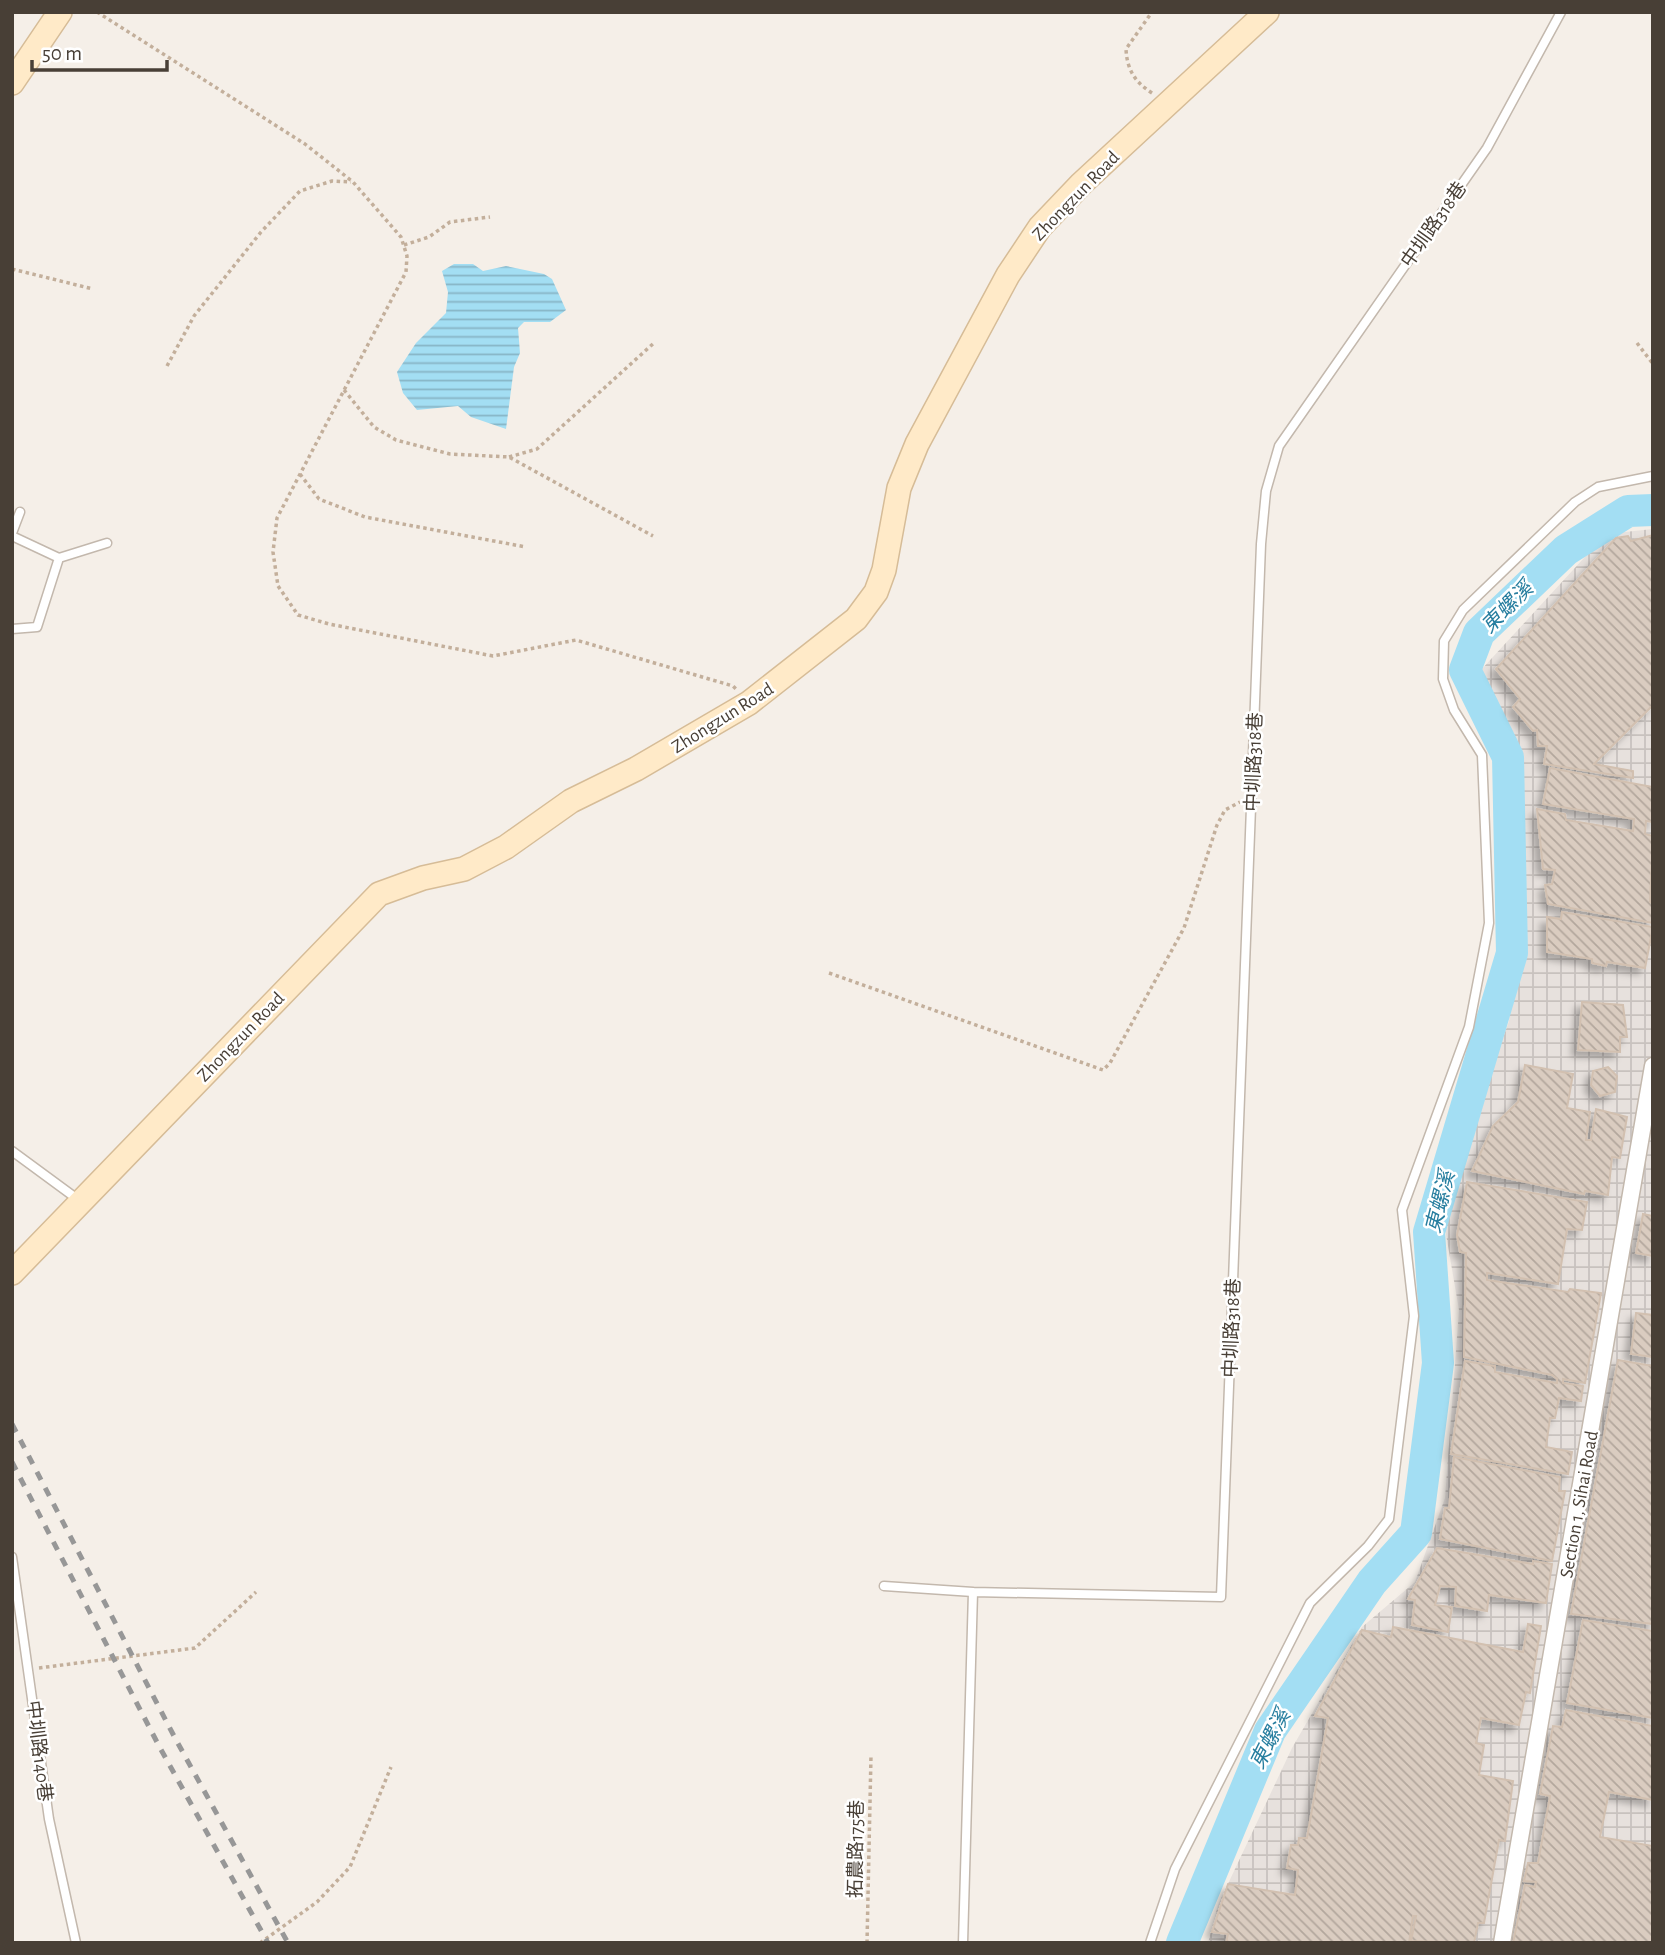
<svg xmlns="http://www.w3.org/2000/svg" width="1665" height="1955" font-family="'Alegreya Sans','Noto Sans TC',sans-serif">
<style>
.industrial{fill:url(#industrial-grid)}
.water{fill:url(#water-rules)}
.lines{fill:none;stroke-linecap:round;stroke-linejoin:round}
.river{stroke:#a3def3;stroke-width:32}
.building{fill:url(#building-back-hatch);stroke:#d2c0b0;stroke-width:2;filter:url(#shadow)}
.lane-casing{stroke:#c3b8ad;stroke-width:11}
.street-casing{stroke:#c3b8ad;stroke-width:19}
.secondary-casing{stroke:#d6bc97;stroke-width:26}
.path{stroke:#c3af9b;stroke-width:3.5;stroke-dasharray:3.5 3.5;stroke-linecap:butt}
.lane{stroke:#fff;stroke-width:8}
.street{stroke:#fff;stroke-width:16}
.secondary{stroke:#ffeac8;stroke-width:23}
.rail{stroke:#979797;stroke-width:5;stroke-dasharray:9 9;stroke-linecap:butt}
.labels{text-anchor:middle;stroke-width:5;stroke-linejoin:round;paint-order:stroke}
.street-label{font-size:19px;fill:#483f36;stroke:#fff}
.water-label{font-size:21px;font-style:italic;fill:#277e9f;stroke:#fff}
</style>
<defs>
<pattern id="industrial-grid" width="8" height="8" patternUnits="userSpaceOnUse" patternTransform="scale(1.75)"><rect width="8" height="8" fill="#e7e1dd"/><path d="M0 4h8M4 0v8" fill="none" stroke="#c8c2be"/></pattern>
<pattern id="water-rules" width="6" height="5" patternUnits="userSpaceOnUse" patternTransform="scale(1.75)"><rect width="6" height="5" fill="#a3def3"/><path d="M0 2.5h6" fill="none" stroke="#87b5c6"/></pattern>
<pattern id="building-back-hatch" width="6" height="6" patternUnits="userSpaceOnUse" patternTransform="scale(1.75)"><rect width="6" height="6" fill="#daccc0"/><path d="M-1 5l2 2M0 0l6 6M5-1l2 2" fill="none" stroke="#b3a79d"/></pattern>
<filter id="shadow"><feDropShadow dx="-6" dy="6" stdDeviation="3.5" flood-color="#0004"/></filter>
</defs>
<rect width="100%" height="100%" fill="#f5efe8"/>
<!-- industrial -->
<path class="industrial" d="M 1653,529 L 1653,1943 L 1208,1943 L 1218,1905 L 1292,1748 L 1362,1627 L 1415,1582 L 1445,1498 L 1459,1310 L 1442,1211 L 1509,1021 L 1523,853 L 1509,725 L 1480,671 L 1606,534 Z"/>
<!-- water -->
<path class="water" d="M 454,264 L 473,264 L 483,271 L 506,266 L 544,274 L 552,279 L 566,310 L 550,322 L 524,322 L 518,328 L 520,353 L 514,367 L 506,429 L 471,417 L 458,406 L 417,410 L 403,393 L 397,372 L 416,343 L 446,313 L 448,292 L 442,271 Z"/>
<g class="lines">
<!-- river -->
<path class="river" d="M 1182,1943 L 1270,1731 L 1372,1582 L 1416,1533 L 1438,1363 L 1429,1232 L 1512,953 L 1508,757 L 1465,670 L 1479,633 L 1566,550 L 1628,511 L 1653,510"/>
</g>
<!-- building -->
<path class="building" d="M 1653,535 L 1653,705 L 1594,764 L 1633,771 L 1633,778 L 1544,764 L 1547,746 L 1538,746 L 1537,730 L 1533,731 L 1513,707 L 1520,699 L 1496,669 L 1616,538 L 1628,536 L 1631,541 Z
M 1550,768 L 1653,787 L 1653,822 L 1646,821 L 1645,834 L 1653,836 L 1650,902 L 1653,902 L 1653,923 L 1548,904 L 1545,885 L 1552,884 L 1555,870 L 1543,869 L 1537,809 L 1565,814 L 1566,820 L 1633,831 L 1634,819 L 1543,804 Z
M 1562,912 L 1653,927 L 1645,968 L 1607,962 L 1606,966 L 1592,963 L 1592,959 L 1547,952 L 1547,917 L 1561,919 Z
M 1582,1002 L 1623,1005 L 1627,1037 L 1620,1037 L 1620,1052 L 1578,1050 Z
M 1525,1065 L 1573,1074 L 1567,1108 L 1590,1112 L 1586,1140 L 1591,1140 L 1596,1109 L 1627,1117 L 1620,1158 L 1612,1157 L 1608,1195 L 1585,1191 L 1584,1194 L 1472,1171 L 1493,1126 L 1518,1102 Z
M 1608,1067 L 1617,1076 L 1615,1092 L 1600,1096 L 1591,1085 L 1593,1071 Z
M 1467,1182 L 1587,1202 L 1582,1230 L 1567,1229 L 1558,1284 L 1487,1273 L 1487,1280 L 1568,1292 L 1570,1289 L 1601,1293 L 1585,1383 L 1563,1379 L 1563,1383 L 1583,1386 L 1581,1401 L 1559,1398 L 1555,1418 L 1550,1418 L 1546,1447 L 1572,1452 L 1568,1474 L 1451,1454 L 1465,1361 L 1495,1366 L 1495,1372 L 1557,1383 L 1557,1379 L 1552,1375 L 1464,1357 L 1466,1253 L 1460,1252 L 1457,1235 Z
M 1643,1214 L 1653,1216 L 1653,1256 L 1636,1253 Z
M 1636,1313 L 1653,1315 L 1653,1357 L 1631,1354 Z
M 1618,1360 L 1653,1366 L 1653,1624 L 1571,1614 Z
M 1454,1457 L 1560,1477 L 1559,1491 L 1565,1491 L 1552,1561 L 1440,1539 L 1445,1508 L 1449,1508 Z
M 1437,1548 L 1533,1564 L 1533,1561 L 1552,1564 L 1546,1603 L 1489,1595 L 1487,1611 L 1455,1606 L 1456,1587 L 1440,1586 L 1435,1605 L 1452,1607 L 1448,1632 L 1412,1625 L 1415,1600 L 1408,1599 Z
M 1583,1620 L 1653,1631 L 1653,1718 L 1567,1703 Z
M 1528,1624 L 1541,1626 L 1530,1693 L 1526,1692 L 1519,1725 L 1481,1718 L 1476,1743 L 1484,1745 L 1479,1775 L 1513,1781 L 1505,1841 L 1499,1840 L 1484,1923 L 1478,1923 L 1474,1943 L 1411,1941 L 1416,1916 L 1413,1916 L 1409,1943 L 1226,1943 L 1228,1934 L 1212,1932 L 1228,1884 L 1295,1895 L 1298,1870 L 1287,1868 L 1291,1845 L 1298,1845 L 1299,1838 L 1307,1838 L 1328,1718 L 1315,1716 L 1362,1630 L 1391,1637 L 1393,1627 L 1523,1652 Z
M 1566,1710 L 1653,1726 L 1653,1800 L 1609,1792 L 1600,1837 L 1653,1846 L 1653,1943 L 1513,1943 L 1525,1885 L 1535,1887 L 1536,1882 L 1524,1881 L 1528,1863 L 1538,1863 L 1550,1796 L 1540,1794 L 1553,1726 L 1562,1727 Z"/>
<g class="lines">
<!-- lane casing -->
<g class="lane-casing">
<path id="lane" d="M 12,533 L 20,512
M 12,536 L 59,558
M 12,629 L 37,627 L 59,558 L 107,543
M 12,1151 L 80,1201
M 12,1557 L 49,1819 L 76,1943
M 884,1586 L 973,1592
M 963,1943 L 973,1592 L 1221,1597 L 1261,544 L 1266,491 L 1279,446 L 1487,148 L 1561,12
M 1150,1943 L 1175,1869 L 1310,1603 L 1368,1546 L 1389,1519 L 1414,1316 L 1402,1210 L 1469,1027 L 1489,923 L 1482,755 L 1454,710 L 1443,679 L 1444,641 L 1463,610 L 1575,502 L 1598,487 L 1653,476"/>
</g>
<!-- street casing -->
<g class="street-casing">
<path id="street" d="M 1502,1943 L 1653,1066"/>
</g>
<!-- secondary casing -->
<g class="secondary-casing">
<path id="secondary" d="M 12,83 L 60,12
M 12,1273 L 379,894 L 423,878 L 464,869 L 506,847 L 571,801 L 636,769 L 749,703 L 856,619 L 876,592 L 884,570 L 899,488 L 917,444 L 1008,275 L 1040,227 L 1081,184 L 1267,12"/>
</g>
<!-- path -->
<path class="path" d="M 97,12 L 305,144 L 353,182 L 401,237 L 407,256 L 406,272 L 277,518 L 273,552 L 278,586 L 298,615 L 329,624 L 493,656 L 576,640 L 733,686 L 737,690
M 1152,93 C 1135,82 1127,70 1126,49 L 1152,12
M 404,245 L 429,237 L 450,222 L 490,217
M 12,269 L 93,289
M 1637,343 L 1653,364
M 167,366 L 194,316 L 261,232 L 300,191 L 332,181 L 351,182
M 344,390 L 374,427 L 396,440 L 450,454 L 509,457 L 653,536
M 509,457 L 537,449 L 655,342
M 300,474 L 319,499 L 365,517 L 526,547
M 829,973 L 1103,1070 L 1110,1063 L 1184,928 L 1217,825 L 1225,810 L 1240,802
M 39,1668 L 195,1648 L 256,1592
M 260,1943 L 317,1902 L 350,1867 L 391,1767
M 867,1943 L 871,1755"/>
<!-- lane -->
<use href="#lane" class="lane"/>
<!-- street -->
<use href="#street" class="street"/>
<!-- secondary -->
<use href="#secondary" class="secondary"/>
<!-- rail -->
<path class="rail" d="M 12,1424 L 175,1738 L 288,1943
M 12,1462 L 159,1746 L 268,1943"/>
</g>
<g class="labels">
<!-- street labels -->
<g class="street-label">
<text transform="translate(1075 195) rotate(-46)" y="7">Zhongzun Road</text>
<text transform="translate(1433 224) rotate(-55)" y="7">中圳路318巷</text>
<text transform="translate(722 717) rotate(-32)" y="7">Zhongzun Road</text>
<text transform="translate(1253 762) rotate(-88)" y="7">中圳路318巷</text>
<text transform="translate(240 1036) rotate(-46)" y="7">Zhongzun Road</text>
<text transform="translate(1231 1328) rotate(-88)" y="7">中圳路318巷</text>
<text transform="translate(1578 1504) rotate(-80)" y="7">Section 1, Sihai Road</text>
<text transform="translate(40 1751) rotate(83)" y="7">中圳路140巷</text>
<text transform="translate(855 1849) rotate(-89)" y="7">拓農路175巷</text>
</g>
<!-- water labels -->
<g class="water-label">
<text transform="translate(1507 607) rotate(-45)" y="7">東螺溪</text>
<text transform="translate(1440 1202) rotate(-76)" y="7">東螺溪</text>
<text transform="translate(1270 1739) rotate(-63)" y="7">東螺溪</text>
</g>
</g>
<!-- border -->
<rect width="1665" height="1955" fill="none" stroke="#483f36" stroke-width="28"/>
<!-- scale -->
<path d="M32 60v10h135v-10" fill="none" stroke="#483f36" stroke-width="3.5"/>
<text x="42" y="60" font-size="21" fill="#483f36" stroke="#ffffff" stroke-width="5" paint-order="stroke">50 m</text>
</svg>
